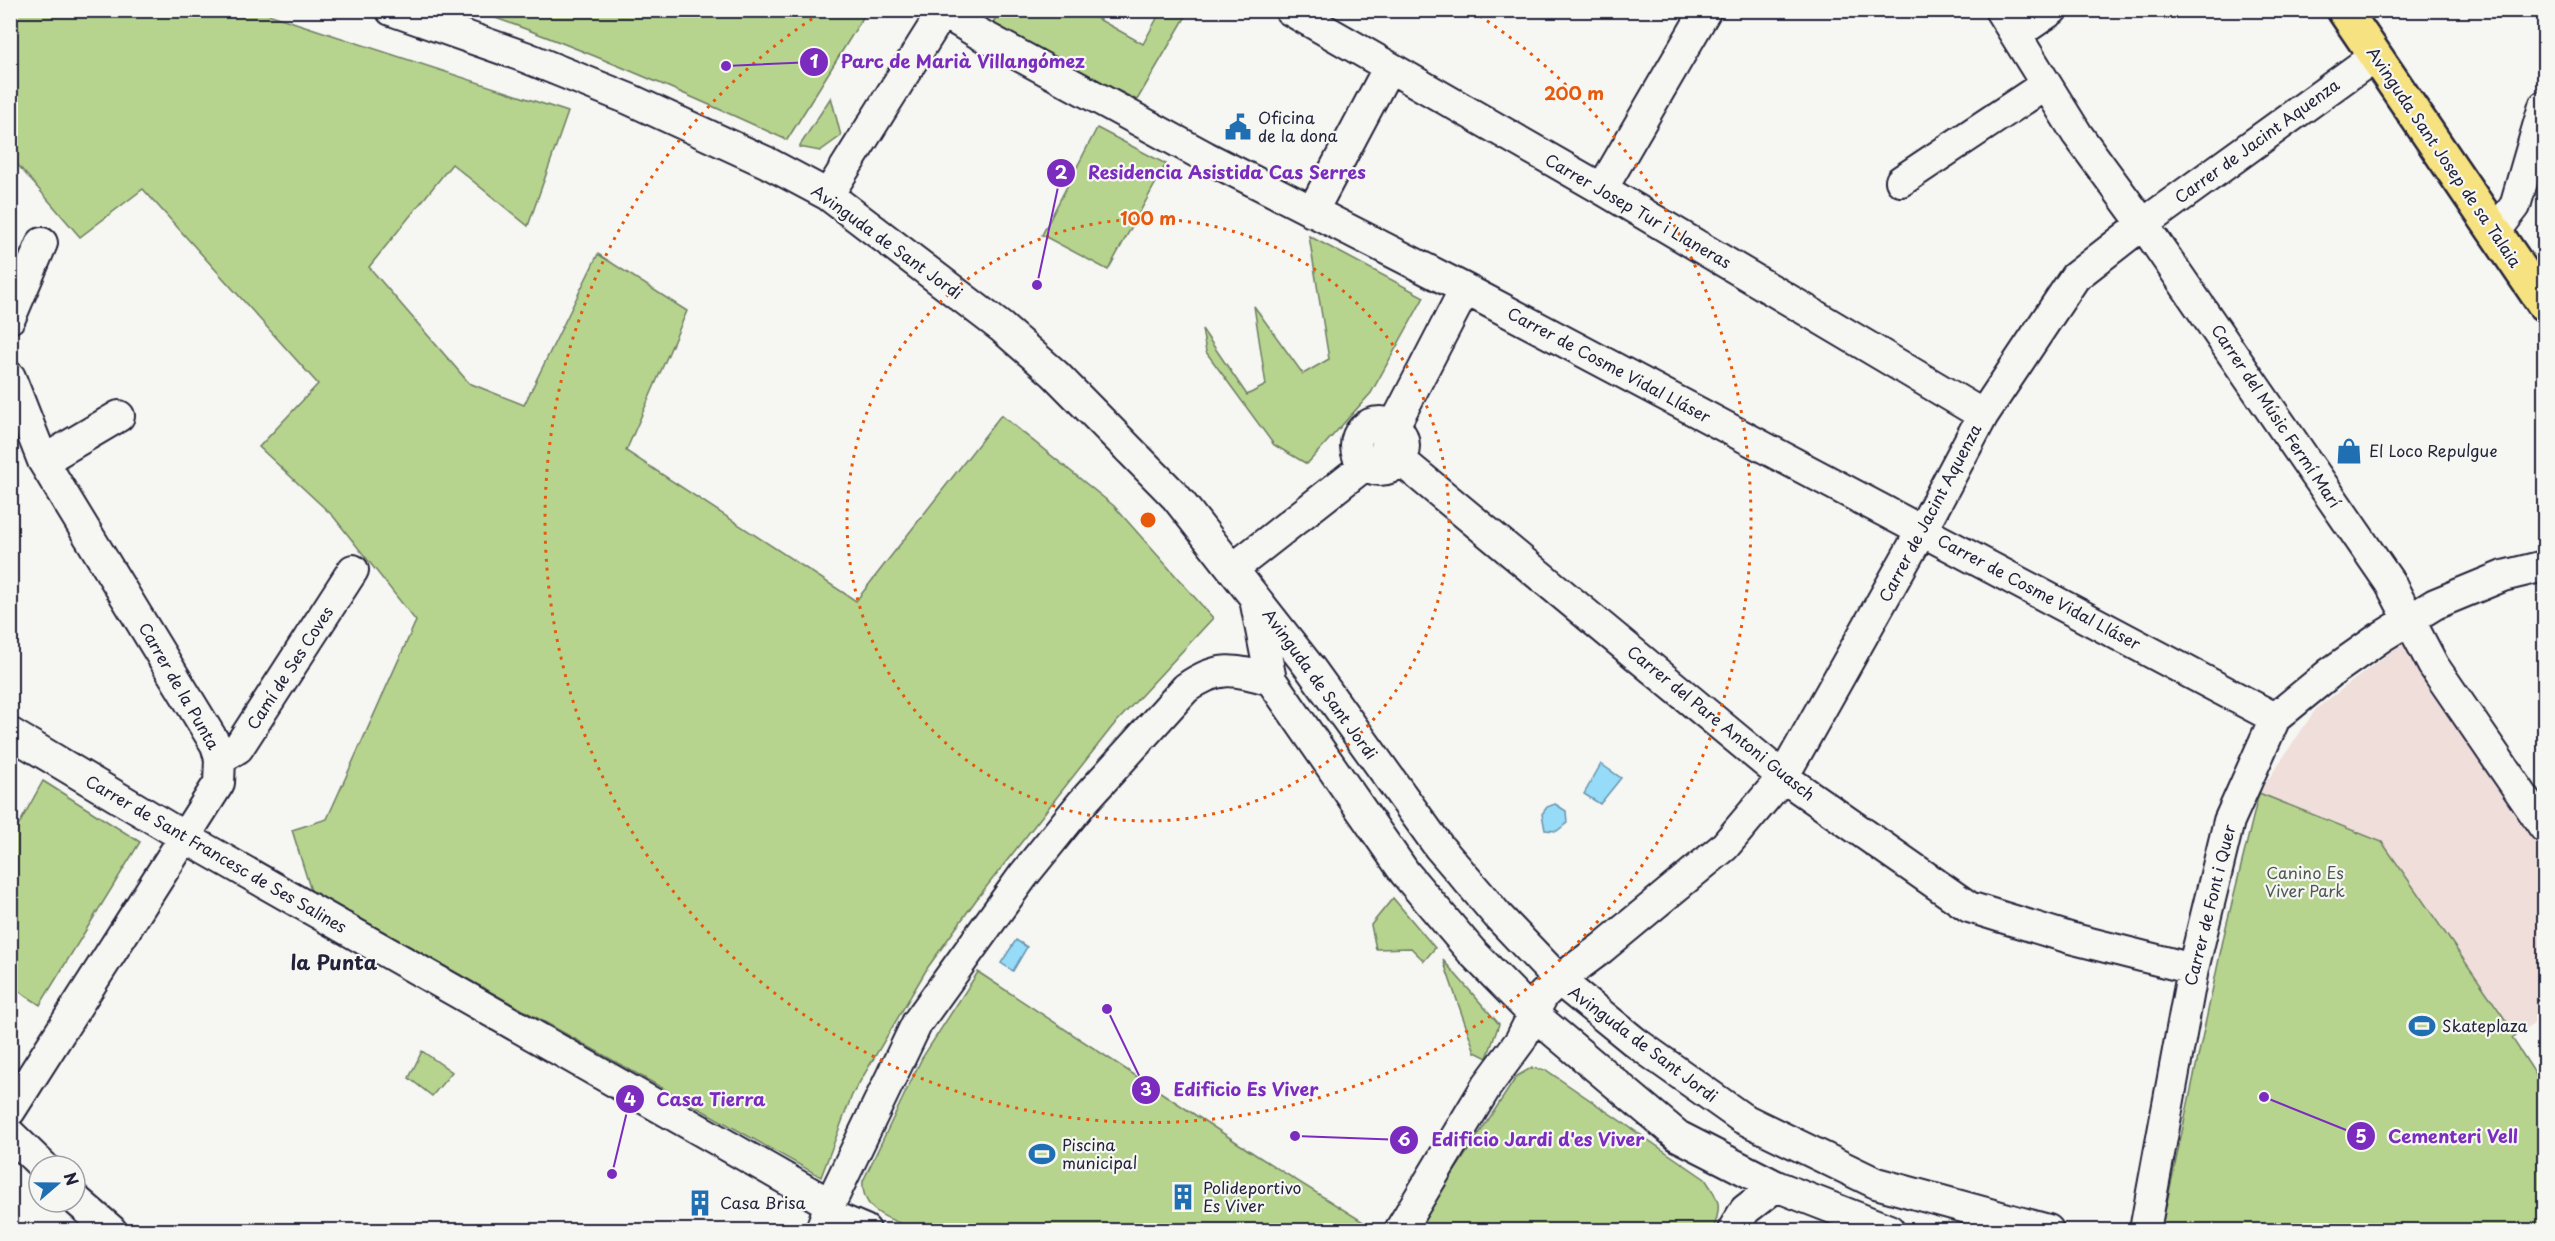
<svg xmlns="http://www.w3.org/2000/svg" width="2555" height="1241" font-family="'Playpen Sans',sans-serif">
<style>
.built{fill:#efdeda}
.green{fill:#b6d48d;stroke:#6c7b64;stroke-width:1.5}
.water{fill:#96dcf8;stroke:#6892ac;stroke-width:1.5}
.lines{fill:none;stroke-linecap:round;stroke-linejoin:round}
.minor-casing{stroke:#22223b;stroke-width:34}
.major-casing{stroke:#22223b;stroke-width:38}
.minor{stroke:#f6f6f2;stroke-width:30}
.major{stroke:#f7e281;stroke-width:33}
.ring{fill:none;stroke:#e8590c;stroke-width:3;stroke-dasharray:3 6}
.labels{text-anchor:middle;stroke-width:4.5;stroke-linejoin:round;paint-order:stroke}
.poi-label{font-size:16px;fill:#22223b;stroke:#f6f6f2;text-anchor:start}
.street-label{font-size:16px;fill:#22223b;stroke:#f6f6f2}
.park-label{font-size:16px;fill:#4e5754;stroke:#f6f6f2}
.quarter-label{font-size:20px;font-weight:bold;fill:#22223b;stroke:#f6f6f2}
.centre{fill:#e8590c;stroke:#f6f6f2;stroke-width:3}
.ring-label{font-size:18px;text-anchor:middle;font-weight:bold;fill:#e8590c;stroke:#f6f6f2;stroke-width:4.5;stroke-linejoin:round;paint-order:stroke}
.leader{fill:none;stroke:#7b2cbf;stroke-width:2}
.callout-dot{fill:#7b2cbf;stroke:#f6f6f2;stroke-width:2}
.mark-label{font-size:18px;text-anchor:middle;font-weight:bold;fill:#fff}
.callout-label{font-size:18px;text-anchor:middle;font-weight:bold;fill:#7b2cbf;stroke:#f6f6f2;stroke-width:4.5;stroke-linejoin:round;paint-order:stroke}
</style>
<rect width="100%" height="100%" fill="#f6f6f2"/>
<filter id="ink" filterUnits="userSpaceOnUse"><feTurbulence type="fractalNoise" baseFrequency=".0167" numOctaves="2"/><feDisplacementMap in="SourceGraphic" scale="12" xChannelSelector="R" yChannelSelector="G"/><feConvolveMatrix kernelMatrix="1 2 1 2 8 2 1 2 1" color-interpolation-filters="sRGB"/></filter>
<g filter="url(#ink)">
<!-- built -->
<path class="built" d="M 2405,641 L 2544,805 L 2544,1016 L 2516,1035 L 2382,842 L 2259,793 L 2316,709 Z"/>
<!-- green -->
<path class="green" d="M 10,11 L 259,11 L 568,112 L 528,226 L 452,164 L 369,267 L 469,383 L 524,405 L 598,254 L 687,311 L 626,451 L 856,601 L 1001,415 L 1114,506 L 1213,618 L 1112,727 L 976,900 L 928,967 L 852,1095 L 821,1177 L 311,891 L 292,830 L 327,819 L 416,621 L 333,516 L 259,447 L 318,384 L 143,189 L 80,237 L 11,157 Z
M 476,11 L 867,11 L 787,140 C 685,93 582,48 476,11 Z
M 1001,11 L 1084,11 L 1143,44 L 1161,11 L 1189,11 L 1137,100 L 990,26 Z
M 831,97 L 841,136 L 820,151 L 799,147 Z
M 1097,128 L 1166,164 L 1108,270 L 1042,235 Z
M 1309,236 L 1424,297 L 1371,393 L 1307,464 L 1274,445 L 1206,352 L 1202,329 L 1247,395 L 1266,385 L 1254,306 L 1303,374 L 1329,359 Z
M 43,781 L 140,842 L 40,1005 L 11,986 L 11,839 Z
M 2259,793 L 2382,842 L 2516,1035 L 2512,1038 L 2544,1087 L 2544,1230 L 2161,1230 L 2225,931 Z
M 1393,898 L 1435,948 L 1424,961 L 1411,948 L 1376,949 L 1371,925 Z
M 1443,960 L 1499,1024 L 1487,1058 L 1475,1052 Z
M 978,972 L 1256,1155 L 1376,1230 L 918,1230 C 893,1220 861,1214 863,1181 L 922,1058 Z
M 422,1051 L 452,1072 L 432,1096 L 409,1078 Z
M 1531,1068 L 1546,1070 L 1705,1179 C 1720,1201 1722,1205 1713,1230 L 1419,1230 L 1427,1213 L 1517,1076 Z"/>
<!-- water -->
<path class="water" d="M 1601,764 L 1621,778 L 1600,804 L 1584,794 Z
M 1555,804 L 1566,811 L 1567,823 L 1557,831 L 1545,830 L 1542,814 L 1547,807 Z
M 1016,940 L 1027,947 L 1013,971 L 1001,963 Z"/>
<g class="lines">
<!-- minor casing -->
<g class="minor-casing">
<path id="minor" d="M 391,10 L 525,57 L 629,99 L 766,162 L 828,195 L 1001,327 L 1055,374 L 1176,497 L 1310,668 L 1439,847 L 1498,916 L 1559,980 L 1635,1042 L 1742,1118 L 1876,1183 L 2048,1230
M 1290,10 L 1602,189 L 1983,415
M 2000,10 L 2077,134 L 2143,224 L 2390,583 L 2433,665 L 2544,827
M 943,12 L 976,32 L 1206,157 L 1465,289 L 2275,718
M 2017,34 L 2052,10
M 1901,181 L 2045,85
M 1602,189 L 1706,10
M 828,195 L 944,10
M 1312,212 L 1389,67
M 2495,232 L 2515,206 L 2544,106
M 10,318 L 42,243
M 10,377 L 43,461 L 216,745 L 220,759 L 219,783 L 10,1111
M1356 446a24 24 0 1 1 48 0a24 24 0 1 1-48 0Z
M 1394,426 L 1465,289
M 1386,448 L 1783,777 L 1969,907 L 2070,938 L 2193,969
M 43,461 L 119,416
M 1234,568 L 1365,465
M 1256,604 L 1271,680 L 1405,873 L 1472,952 L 1533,1014 L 1678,1136 L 1776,1186 L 1889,1230
M 10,733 L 186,838 L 830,1204
M 220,759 L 238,748 L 353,570
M 10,1134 L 43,1166
M 75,1199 L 111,1230
M 827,1214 L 865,1230
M 821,1230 L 830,1204 L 917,1023 L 1023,876 L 1082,803 L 1186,688 C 1218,665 1235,669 1271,680
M 1400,1230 L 1486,1087 L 1520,1041 L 1543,995 L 1559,980 L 1602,948 L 1724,847 L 1783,777 L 1922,530 L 1983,415 L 2075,277 L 2143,224 L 2375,56
M 1733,1230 L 1745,1210 L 1776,1186
M 2145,1230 L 2193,969 L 2229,821 L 2275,718 L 2330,673 L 2381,637 L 2435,604 L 2503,576 L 2544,566"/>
</g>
<!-- major casing -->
<g class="major-casing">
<path id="major" d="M 2344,10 L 2544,304"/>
</g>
<!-- minor -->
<use href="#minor" class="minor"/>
<!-- major -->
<use href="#major" class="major"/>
</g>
</g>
<!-- distance rings -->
<g class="ring">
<circle cx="1148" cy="520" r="301"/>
<path d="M1472 11A603 603 0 1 1 824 11"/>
</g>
<!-- icons -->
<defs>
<g id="civic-bare" transform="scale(2.07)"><path d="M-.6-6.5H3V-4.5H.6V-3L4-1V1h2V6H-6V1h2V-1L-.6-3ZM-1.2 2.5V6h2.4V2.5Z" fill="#1f6fb2" stroke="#f6f6f2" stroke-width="2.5" paint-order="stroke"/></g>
<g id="shop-bare" transform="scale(2.07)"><path d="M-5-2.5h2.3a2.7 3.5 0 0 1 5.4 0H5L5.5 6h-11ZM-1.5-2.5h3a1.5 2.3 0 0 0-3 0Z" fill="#1f6fb2" stroke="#f6f6f2" stroke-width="2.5" paint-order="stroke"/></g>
<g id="stadium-bare" transform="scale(2.07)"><path d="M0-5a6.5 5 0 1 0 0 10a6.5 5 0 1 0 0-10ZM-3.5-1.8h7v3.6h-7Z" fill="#1f6fb2" stroke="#f6f6f2" stroke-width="2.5" paint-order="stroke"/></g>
<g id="building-bare" transform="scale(2.07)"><path d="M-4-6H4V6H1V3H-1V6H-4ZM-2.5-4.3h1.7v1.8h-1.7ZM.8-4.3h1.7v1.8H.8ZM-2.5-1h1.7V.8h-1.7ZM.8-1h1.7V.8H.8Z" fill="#1f6fb2" stroke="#f6f6f2" stroke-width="2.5" paint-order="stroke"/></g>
</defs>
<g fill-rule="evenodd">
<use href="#civic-bare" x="1238" y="127"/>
<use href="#shop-bare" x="2349" y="451"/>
<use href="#stadium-bare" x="2422" y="1026"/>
<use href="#stadium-bare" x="1042" y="1154"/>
<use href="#building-bare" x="1183" y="1197"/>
<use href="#building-bare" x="700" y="1203"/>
</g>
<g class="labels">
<!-- poi labels -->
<g class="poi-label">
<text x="1258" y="124">Oficina<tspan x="1258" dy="18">de la dona</tspan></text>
<text x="2369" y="457">El Loco Repulgue</text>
<text x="2442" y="1032">Skateplaza</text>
<text x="1062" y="1151">Piscina<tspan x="1062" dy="18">municipal</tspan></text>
<text x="1203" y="1194">Polideportivo<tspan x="1203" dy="18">Es Viver</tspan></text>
<text x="720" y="1209">Casa Brisa</text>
</g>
<!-- street labels -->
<g class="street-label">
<text transform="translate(2257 141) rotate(-36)" y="6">Carrer de Jacint Aquenza</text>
<text transform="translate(2444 157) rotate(56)" y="6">Avinguda Sant Josep de sa Talaia</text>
<text transform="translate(1638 211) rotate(30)" y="6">Carrer Josep Tur i Llaneras</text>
<text transform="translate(887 242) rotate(36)" y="6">Avinguda de Sant Jordi</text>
<text transform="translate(1609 365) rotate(28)" y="6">Carrer de Cosme Vidal Lláser</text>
<text transform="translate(2276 416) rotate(56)" y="6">Carrer del Músic Fermí Marí</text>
<text transform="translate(1930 513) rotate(-62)" y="6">Carrer de Jacint Aquenza</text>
<text transform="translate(2039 592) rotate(28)" y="6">Carrer de Cosme Vidal Lláser</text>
<text transform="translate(290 668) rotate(-57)" y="6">Camí de Ses Coves</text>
<text transform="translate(1320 684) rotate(54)" y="6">Avinguda de Sant Jordi</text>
<text transform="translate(179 686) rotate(60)" y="6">Carrer de la Punta</text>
<text transform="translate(1721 723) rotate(39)" y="6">Carrer del Pare Antoni Guasch</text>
<text transform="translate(216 854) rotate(30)" y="6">Carrer de Sant Francesc de Ses Salines</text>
<text transform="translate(2210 905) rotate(-76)" y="6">Carrer de Font i Quer</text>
<text transform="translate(1643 1044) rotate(37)" y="6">Avinguda de Sant Jordi</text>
</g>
<!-- park labels -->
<g class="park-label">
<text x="2305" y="879">Canino Es<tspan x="2305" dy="18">Viver Park</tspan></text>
</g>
<!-- quarter labels -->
<g class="quarter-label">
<text x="334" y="970">la Punta</text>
</g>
</g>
<circle cx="1148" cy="520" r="9" class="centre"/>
<g class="ring-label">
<text x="1574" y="100">200 m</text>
<text x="1148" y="225">100 m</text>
</g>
<!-- callouts -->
<path class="leader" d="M726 66L814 62M1037 285L1061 173M1107 1009L1146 1090M612 1174L630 1099M2264 1097L2361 1136M1295 1136L1404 1140"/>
<g class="callout-dot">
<circle cx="726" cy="66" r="6"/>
<circle cx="1037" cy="285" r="6"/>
<circle cx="1107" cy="1009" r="6"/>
<circle cx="612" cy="1174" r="6"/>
<circle cx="2264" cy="1097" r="6"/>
<circle cx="1295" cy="1136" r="6"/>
<circle cx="814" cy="62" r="15"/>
<circle cx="1061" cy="173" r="15"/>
<circle cx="1146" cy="1090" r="15"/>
<circle cx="630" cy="1099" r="15"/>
<circle cx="2361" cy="1136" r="15"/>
<circle cx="1404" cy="1140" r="15"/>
</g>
<g class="mark-label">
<text x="814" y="68">1</text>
<text x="1061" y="179">2</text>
<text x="1146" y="1096">3</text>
<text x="630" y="1106">4</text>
<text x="2361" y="1143">5</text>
<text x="1404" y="1146">6</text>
</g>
<g class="callout-label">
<text x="963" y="68">Parc de Marià Villangómez</text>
<text x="1227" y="179">Residencia Asistida Cas Serres</text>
<text x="1246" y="1096">Edificio Es Viver</text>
<text x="711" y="1106">Casa Tierra</text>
<text x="2453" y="1143">Cementeri Vell</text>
<text x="1538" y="1146">Edificio Jardi d'es Viver</text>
</g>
<!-- margin -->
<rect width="2555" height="1241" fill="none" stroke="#f6f6f2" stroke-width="36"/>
<rect x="18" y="18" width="2519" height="1205" fill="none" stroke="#22223b" stroke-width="2" filter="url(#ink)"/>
<!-- north arrow -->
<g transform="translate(57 1184) rotate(70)"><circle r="28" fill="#f6f6f2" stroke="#a1a1a9" stroke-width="1.5"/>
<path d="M0-4.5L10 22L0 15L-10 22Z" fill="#1f6fb2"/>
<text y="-9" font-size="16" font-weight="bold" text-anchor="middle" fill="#22223b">N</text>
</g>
</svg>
